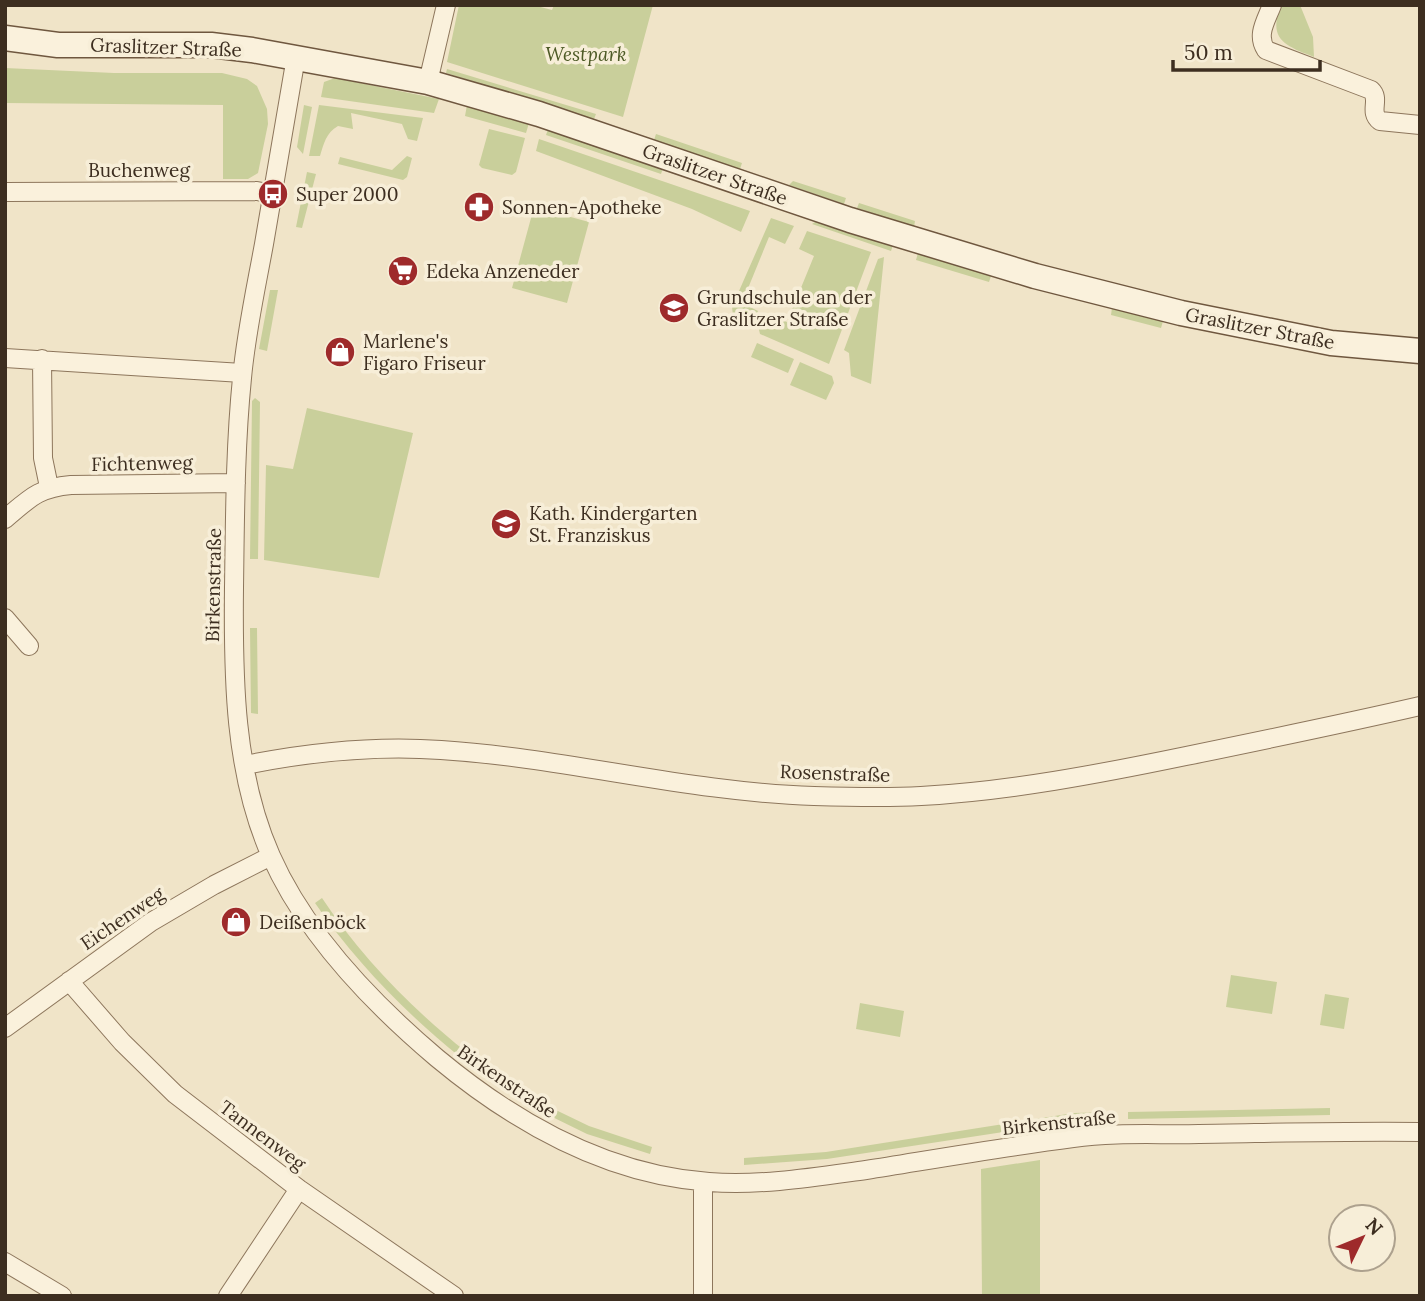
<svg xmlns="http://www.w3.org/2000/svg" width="1425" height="1301" font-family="Lora,serif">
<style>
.green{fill:#c9cf9b}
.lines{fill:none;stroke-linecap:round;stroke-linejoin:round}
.street-casing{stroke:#8d765c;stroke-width:20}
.secondary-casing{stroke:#6f573f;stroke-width:27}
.street{stroke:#faf1dc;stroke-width:18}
.secondary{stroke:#faf1dc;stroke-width:24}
.labels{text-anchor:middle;stroke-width:7;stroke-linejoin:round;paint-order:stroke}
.street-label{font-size:19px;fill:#3d2e20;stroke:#f7eed8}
.park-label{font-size:19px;font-style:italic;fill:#4d5a26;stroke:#f7eed8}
.poi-label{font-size:19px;fill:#3d2e20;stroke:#f7eed8;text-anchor:start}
</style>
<rect width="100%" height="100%" fill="#f0e4c8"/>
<!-- green -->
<path class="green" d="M 459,5 L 533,5 L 552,10 L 554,5 L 653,5 L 623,117 L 447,62 Z
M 1281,5 L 1300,5 L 1313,37 L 1314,57 C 1286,46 1267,40 1281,5 Z
M 5,68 L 114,73 L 222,73 L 247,79 L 257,86 L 267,109 L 268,124 L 258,173 L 248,179 L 223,179 L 223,105 L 5,103 Z
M 447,69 L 596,114 L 594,119 L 446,73 Z
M 335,78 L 439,99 L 434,113 L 321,97 L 324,82 Z
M 304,105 L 312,107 L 303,154 L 297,147 Z
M 319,105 L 423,118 L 417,141 L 408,139 L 402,124 L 351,113 L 353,129 L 338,126 C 326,133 324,143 320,156 L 309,156 Z
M 467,105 L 529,123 L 526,133 L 465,116 Z
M 489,129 L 525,138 L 516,172 L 512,175 L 482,168 L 479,165 Z
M 548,129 L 663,168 L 661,174 L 546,135 Z
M 656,134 L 742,163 L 740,169 L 654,140 Z
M 539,139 L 750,211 L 741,232 L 692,209 L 536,151 Z
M 407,156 L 412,158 L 407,177 L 403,180 L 338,164 L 340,157 L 392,170 Z
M 307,172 L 316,174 L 302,228 L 296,227 Z
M 793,181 L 846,198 L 844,204 L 789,185 Z
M 859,203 L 915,221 L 914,227 L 857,208 Z
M 534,207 L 589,222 L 567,303 L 512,288 Z
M 771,218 L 794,226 L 785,244 L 769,237 L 742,303 L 758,311 L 753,324 L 733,316 L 732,307 Z
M 818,220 L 893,245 L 891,251 L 812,224 Z
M 807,231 L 871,252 L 829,364 L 760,334 L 758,326 L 763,313 L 787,322 L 814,256 L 799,249 Z
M 918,253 L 991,276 L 989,282 L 916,260 Z
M 884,257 L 871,384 L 851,376 L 849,353 L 844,350 L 878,259 Z
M 270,290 L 278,290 L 267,351 L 259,349 Z
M 1112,308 L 1163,321 L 1161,328 L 1111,315 Z
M 757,343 L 794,359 L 788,373 L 751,357 Z
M 800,362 L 832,376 L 834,383 L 826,400 L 790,385 Z
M 255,398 L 260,402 L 258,559 L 250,559 L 252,401 Z
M 307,408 L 413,433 L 379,578 L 264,560 L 266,465 L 293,469 Z
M 250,628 L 257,628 L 258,714 L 251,713 Z
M 322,898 C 373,975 445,1041 521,1092 L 517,1099 C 442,1049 366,978 315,903 Z
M 1231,975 L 1277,982 L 1272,1014 L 1226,1007 Z
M 1325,994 L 1349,998 L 1344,1029 L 1320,1025 Z
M 860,1003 L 904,1011 L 900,1037 L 856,1029 Z
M 533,1099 L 589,1126 L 652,1147 L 650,1154 L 587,1134 L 530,1106 Z
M 1330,1108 L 1330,1115 L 1128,1119 L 1128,1112 Z
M 1116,1112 L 1116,1119 L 1075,1121 L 827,1159 L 744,1165 L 744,1158 L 826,1152 L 1074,1113 Z
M 1040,1160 L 1040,1296 L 982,1296 L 981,1169 Z"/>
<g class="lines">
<!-- street casing -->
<g class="street-casing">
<path id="street" d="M 1272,5 C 1266,21 1256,35 1266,50 L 1371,90 C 1381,99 1368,112 1380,121 L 1420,125
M 296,57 C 285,119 275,182 264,244 C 256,288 246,333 242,378 C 235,448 235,518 234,588 C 233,677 234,773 271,856 C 306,935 372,1003 437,1058 C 514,1122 606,1175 709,1182 C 761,1186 815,1177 866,1170 C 935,1159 1004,1147 1073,1138 C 1115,1132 1158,1135 1199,1134 C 1273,1133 1346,1131 1420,1132
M 428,82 L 446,5
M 5,192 L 257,191 L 273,194
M 5,358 L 242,373
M 42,359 L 43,458 L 49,487
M 5,519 C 30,498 38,488 71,485 L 236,483
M 5,618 L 29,646
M 245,765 C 310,752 374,745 441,750 C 566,758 688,792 814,796 C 849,797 885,798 921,796 C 1010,791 1099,774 1186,756 C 1264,740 1342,724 1420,706
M 69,981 L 122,1042 L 175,1094 L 299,1189 L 454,1296
M 5,1028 L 151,922 L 214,885 L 271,856
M 703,1182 L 703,1296
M 5,1262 L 62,1296
M 228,1296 L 299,1189"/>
</g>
<!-- secondary casing -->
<g class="secondary-casing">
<path id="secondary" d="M 5,38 L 58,45 L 211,45 L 252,50 L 428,82 L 539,114 L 850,220 L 1035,276 L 1181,313 L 1331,343 L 1420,351"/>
</g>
<!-- street -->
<use href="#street" class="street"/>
<!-- secondary -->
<use href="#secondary" class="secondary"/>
</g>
<!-- icons -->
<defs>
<g id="bus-disc" transform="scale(1.575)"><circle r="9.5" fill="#9e2a2b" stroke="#f7eed8"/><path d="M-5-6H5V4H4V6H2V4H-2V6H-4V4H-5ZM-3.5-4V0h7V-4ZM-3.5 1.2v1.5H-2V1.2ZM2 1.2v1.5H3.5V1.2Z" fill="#fff"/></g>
<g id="pharmacy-disc" transform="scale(1.575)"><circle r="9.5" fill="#9e2a2b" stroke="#f7eed8"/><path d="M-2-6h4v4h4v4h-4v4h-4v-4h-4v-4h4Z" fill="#fff"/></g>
<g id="supermarket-disc" transform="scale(1.575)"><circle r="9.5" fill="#9e2a2b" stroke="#f7eed8"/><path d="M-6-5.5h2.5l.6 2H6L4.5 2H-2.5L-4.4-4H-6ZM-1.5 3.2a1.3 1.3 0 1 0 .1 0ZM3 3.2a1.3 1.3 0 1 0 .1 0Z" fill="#fff"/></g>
<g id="school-disc" transform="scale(1.575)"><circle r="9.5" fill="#9e2a2b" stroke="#f7eed8"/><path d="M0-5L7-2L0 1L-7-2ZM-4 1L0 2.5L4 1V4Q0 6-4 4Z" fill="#fff"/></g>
<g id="shop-disc" transform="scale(1.575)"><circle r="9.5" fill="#9e2a2b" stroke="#f7eed8"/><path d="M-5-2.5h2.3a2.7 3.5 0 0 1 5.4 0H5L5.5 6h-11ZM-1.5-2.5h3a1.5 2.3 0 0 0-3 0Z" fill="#fff"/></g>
</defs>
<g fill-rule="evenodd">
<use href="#bus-disc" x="273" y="194"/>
<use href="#pharmacy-disc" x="479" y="207"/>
<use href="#supermarket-disc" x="403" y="271"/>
<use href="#school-disc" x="674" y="308"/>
<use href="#shop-disc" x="340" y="352"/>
<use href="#school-disc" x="506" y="524"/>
<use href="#shop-disc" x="236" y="922"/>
</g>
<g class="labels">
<!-- street labels -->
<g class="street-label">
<text transform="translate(166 47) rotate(2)" y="7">Graslitzer Straße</text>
<text x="139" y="177">Buchenweg</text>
<text transform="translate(715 174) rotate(19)" y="7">Graslitzer Straße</text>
<text transform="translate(1260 328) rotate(11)" y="7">Graslitzer Straße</text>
<text transform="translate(142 463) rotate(-1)" y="7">Fichtenweg</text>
<text transform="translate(213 585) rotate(-89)" y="7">Birkenstraße</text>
<text transform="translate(835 773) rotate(2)" y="7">Rosenstraße</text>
<text transform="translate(122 918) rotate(-34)" y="7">Eichenweg</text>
<text transform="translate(507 1081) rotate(34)" y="7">Birkenstraße</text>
<text transform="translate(1059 1122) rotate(-6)" y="7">Birkenstraße</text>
<text transform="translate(263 1135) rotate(37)" y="7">Tannenweg</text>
</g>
<!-- park labels -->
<g class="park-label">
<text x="586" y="61">Westpark</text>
</g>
<!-- poi labels -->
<g class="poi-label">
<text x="296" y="201">Super 2000</text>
<text x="502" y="214">Sonnen-Apotheke</text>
<text x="426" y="278">Edeka Anzeneder</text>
<text x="697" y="304">Grundschule an der<tspan x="697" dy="22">Graslitzer Straße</tspan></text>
<text x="363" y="348">Marlene's<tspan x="363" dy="22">Figaro Friseur</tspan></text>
<text x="529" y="520">Kath. Kindergarten<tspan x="529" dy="22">St. Franziskus</tspan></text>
<text x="259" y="929">Deißenböck</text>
</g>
</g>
<!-- border -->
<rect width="1425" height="1301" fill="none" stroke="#3d2e20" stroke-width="14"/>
<!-- north arrow -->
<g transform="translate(1362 1238) rotate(47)"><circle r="33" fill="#f7eed8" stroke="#ada18e" stroke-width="2"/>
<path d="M0-5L12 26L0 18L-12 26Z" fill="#9e2a2b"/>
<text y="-10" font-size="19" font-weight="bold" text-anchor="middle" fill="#3d2e20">N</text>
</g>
<!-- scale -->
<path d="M1173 60v10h147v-10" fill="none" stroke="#3d2e20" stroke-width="3.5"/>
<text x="1184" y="60" font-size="21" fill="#3d2e20" stroke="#f7eed8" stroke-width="5" paint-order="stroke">50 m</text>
</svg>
